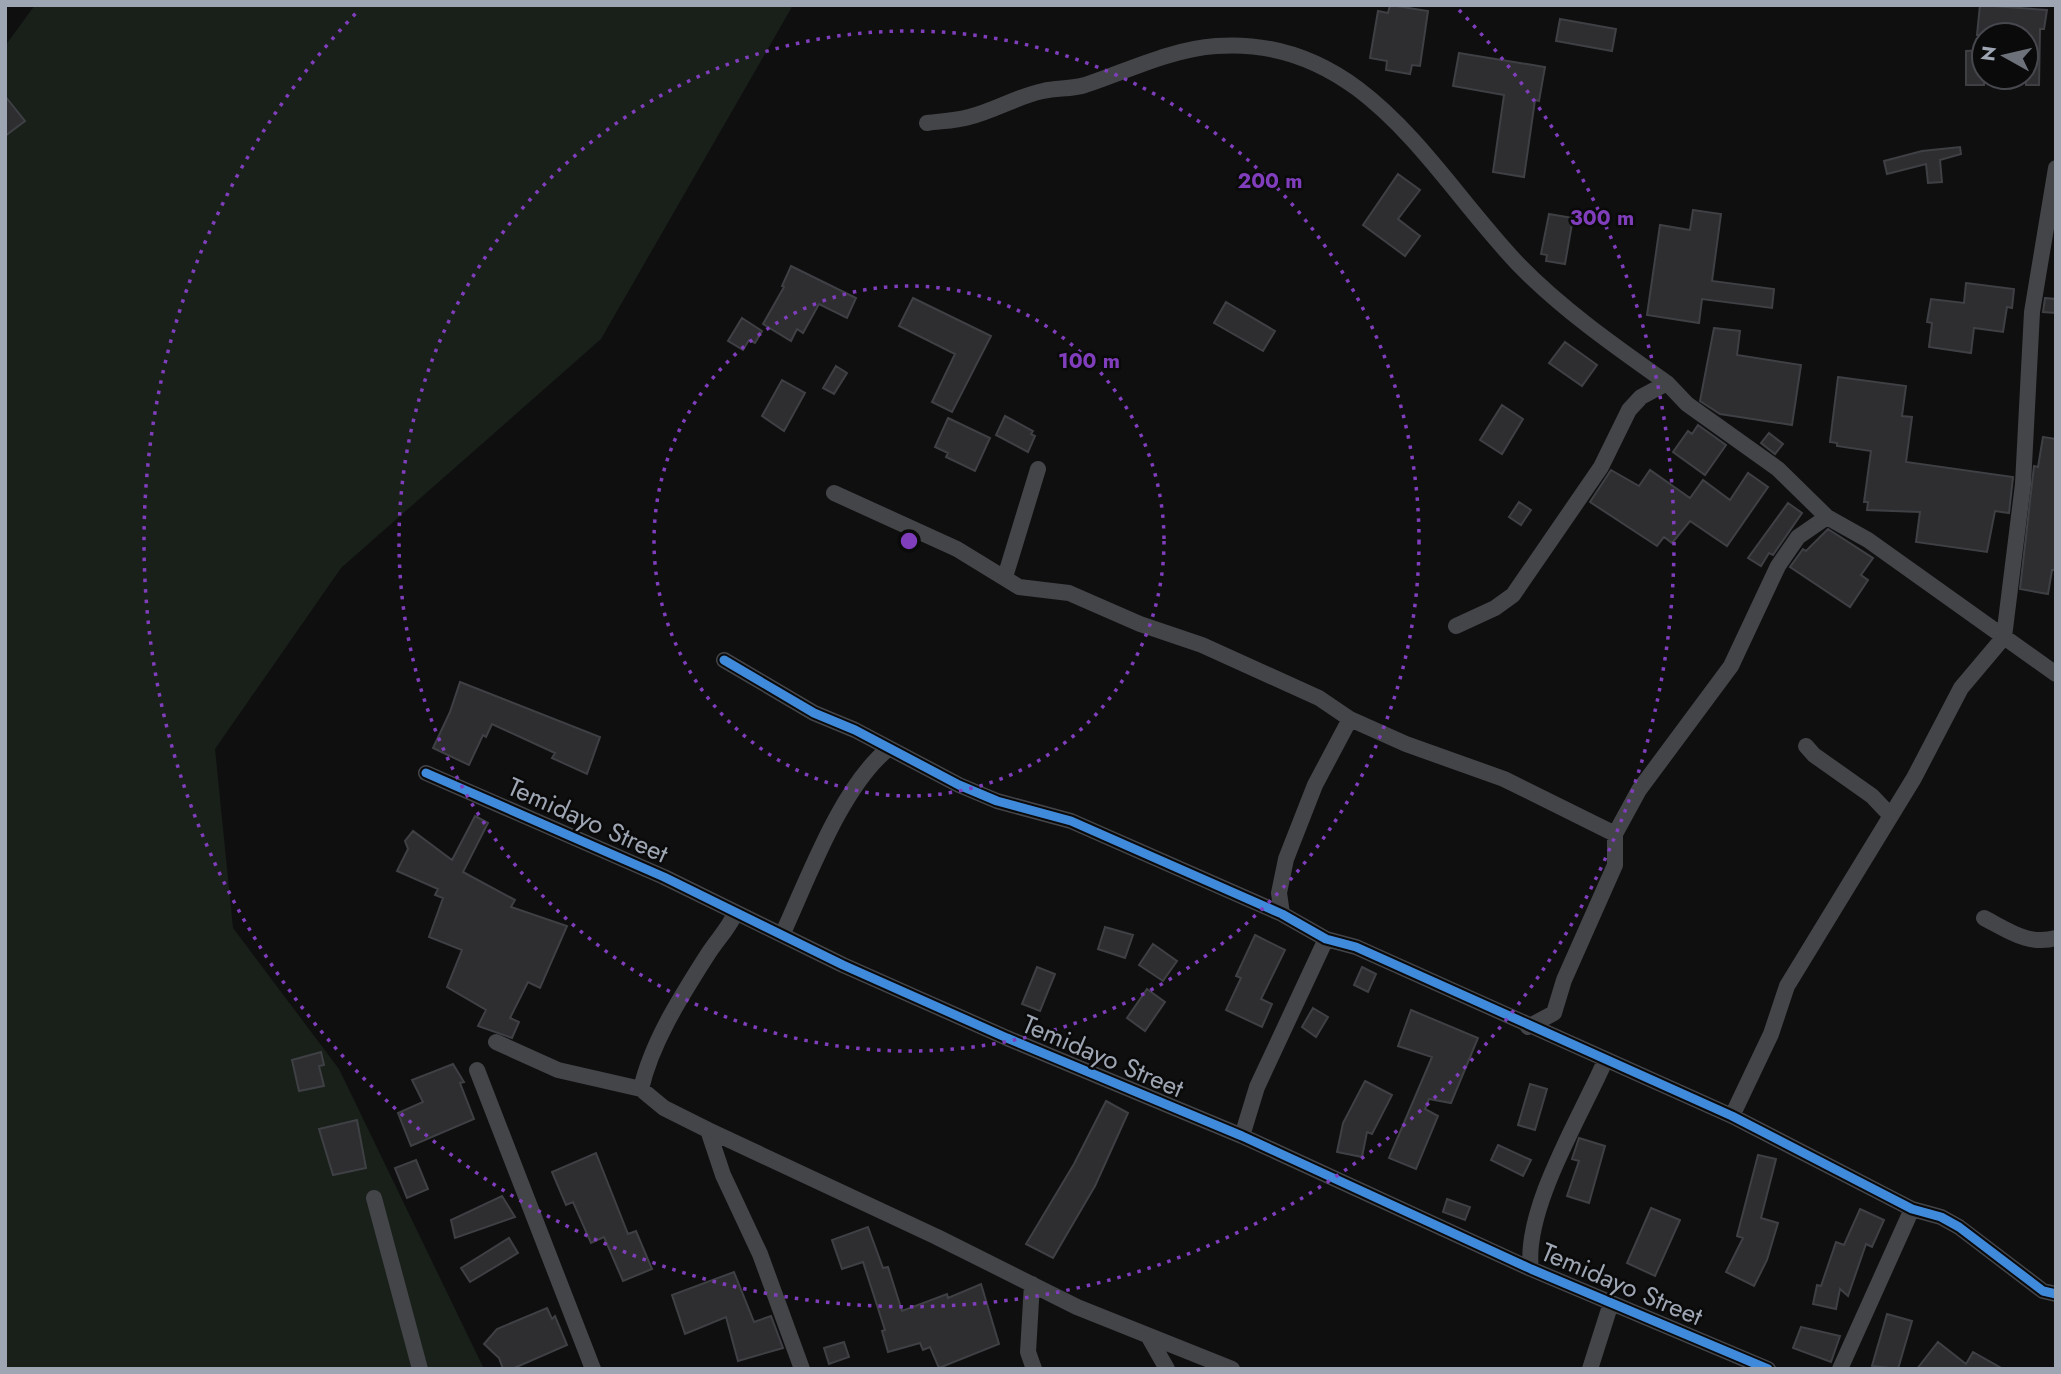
<svg xmlns="http://www.w3.org/2000/svg" width="2061" height="1374" font-family="Jost,sans-serif">
<style>
.green{fill:#19201a}
.building{fill:#2e2e31;stroke:#3e4044;stroke-width:2}
.lines{fill:none;stroke-linecap:round;stroke-linejoin:round}
.street{stroke:#444549;stroke-width:16}
.cycleway-casing{stroke:#0a0a0b;stroke-width:13}
.cycleway{stroke:#408adc;stroke-width:9}
.ring{fill:none;stroke:#803ebd;stroke-width:3.5;stroke-dasharray:3.5 7}
.labels{text-anchor:middle;stroke-width:5;stroke-linejoin:round;paint-order:stroke}
.street-label{font-size:26px;fill:#9fa6b3;stroke:#0a0a0b}
.centre{fill:#803ebd;stroke:#0a0a0b;stroke-width:3.5}
.ring-label{font-size:21px;text-anchor:middle;font-weight:bold;fill:#803ebd;stroke:#0a0a0b;stroke-width:5;stroke-linejoin:round;paint-order:stroke}
</style>
<rect width="100%" height="100%" fill="#0f0f10"/>
<!-- green -->
<path class="green" d="M 35,5 L 793,5 L 601,339 L 341,568 L 215,749 L 233,928 L 339,1069 L 484,1369 L 5,1369 L 5,46 Z"/>
<!-- building -->
<path class="building" d="M 1390,5 L 1428,11 L 1420,66 L 1412,65 L 1410,74 L 1386,70 L 1387,61 L 1370,58 L 1378,11 L 1388,13 Z
M 1980,5 L 2047,10 L 2044,29 L 2040,29 L 2039,85 L 2026,85 L 2026,35 L 1977,35 Z
M 1560,19 L 1616,29 L 1612,51 L 1556,41 Z
M 1984,50 L 1984,85 L 1966,85 L 1966,51 Z
M 1459,53 L 1545,67 L 1539,101 L 1535,100 L 1524,177 L 1493,172 L 1504,95 L 1453,86 Z
M 5,96 L 25,121 L 5,136 Z
M 1960,147 L 1961,154 L 1940,160 L 1942,182 L 1928,183 L 1926,164 L 1887,174 L 1884,161 L 1922,151 Z
M 1398,174 L 1420,190 L 1398,219 L 1420,236 L 1405,256 L 1363,225 Z
M 1693,210 L 1721,214 L 1712,281 L 1774,289 L 1772,308 L 1702,299 L 1699,323 L 1647,315 L 1660,225 L 1690,230 Z
M 1549,214 L 1573,218 L 1565,264 L 1546,261 L 1547,255 L 1541,254 Z
M 791,266 L 856,298 L 847,318 L 819,304 L 803,333 L 797,329 L 791,341 L 763,324 L 784,287 L 782,286 Z
M 1966,283 L 2014,289 L 2012,308 L 2007,307 L 2003,332 L 1974,328 L 1971,353 L 1929,347 L 1932,323 L 1927,322 L 1931,299 L 1964,303 Z
M 913,298 L 991,336 L 952,412 L 932,402 L 955,354 L 899,326 Z
M 2045,298 L 2056,299 L 2056,313 L 2043,312 Z
M 1226,302 L 1275,331 L 1263,351 L 1214,323 Z
M 742,318 L 762,331 L 755,343 L 749,340 L 743,350 L 728,341 Z
M 1714,328 L 1740,331 L 1737,355 L 1801,365 L 1792,425 L 1720,414 L 1700,401 Z
M 1565,342 L 1597,365 L 1582,386 L 1549,363 Z
M 836,366 L 847,373 L 834,394 L 823,388 Z
M 1838,377 L 1906,386 L 1902,416 L 1912,417 L 1906,462 L 2013,477 L 2009,513 L 1995,511 L 1987,552 L 1916,542 L 1920,512 L 1867,510 L 1868,502 L 1864,502 L 1871,451 L 1837,446 L 1837,443 L 1830,442 Z
M 782,380 L 805,393 L 784,431 L 762,416 Z
M 1502,405 L 1523,419 L 1502,454 L 1480,440 Z
M 1005,416 L 1033,431 L 1031,434 L 1035,436 L 1028,452 L 996,435 Z
M 948,418 L 990,438 L 975,471 L 946,457 L 948,453 L 935,447 Z
M 1698,425 L 1726,445 L 1705,475 L 1673,452 L 1688,431 L 1692,434 Z
M 1769,433 L 1783,444 L 1775,454 L 1761,443 Z
M 2043,437 L 2056,439 L 2056,570 L 2052,570 L 2048,594 L 2020,589 L 2034,466 L 2038,467 Z
M 1611,470 L 1639,486 L 1650,470 L 1690,498 L 1703,480 L 1730,500 L 1748,473 L 1768,487 L 1727,546 L 1690,521 L 1672,543 L 1664,537 L 1657,546 L 1590,502 Z
M 1519,502 L 1531,510 L 1521,525 L 1509,517 Z
M 1788,503 L 1802,513 L 1773,555 L 1769,553 L 1761,566 L 1748,558 Z
M 1828,529 L 1873,558 L 1861,575 L 1868,580 L 1850,607 L 1790,567 L 1803,549 L 1806,551 Z
M 460,682 L 600,737 L 587,774 L 552,758 L 555,753 L 492,724 L 486,737 L 483,735 L 469,765 L 433,748 L 450,712 Z
M 475,816 L 488,823 L 463,872 L 515,900 L 511,907 L 567,926 L 540,988 L 528,982 L 510,1018 L 519,1022 L 512,1038 L 478,1026 L 486,1010 L 447,987 L 462,950 L 429,937 L 443,898 L 435,895 L 438,889 L 397,871 L 408,849 L 405,841 L 413,831 L 452,860 Z
M 1105,927 L 1133,935 L 1125,958 L 1098,949 Z
M 1255,935 L 1285,950 L 1261,999 L 1272,1004 L 1262,1027 L 1226,1010 L 1241,978 L 1236,976 Z
M 1153,944 L 1177,961 L 1163,981 L 1139,965 Z
M 1037,967 L 1055,974 L 1040,1011 L 1022,1004 Z
M 1362,967 L 1376,974 L 1368,992 L 1354,985 Z
M 1147,989 L 1165,1002 L 1145,1031 L 1127,1018 Z
M 1313,1008 L 1328,1017 L 1316,1037 L 1302,1027 Z
M 1411,1010 L 1478,1038 L 1451,1103 L 1429,1099 L 1425,1109 L 1438,1116 L 1416,1169 L 1389,1158 L 1432,1057 L 1398,1046 Z
M 321,1052 L 324,1065 L 319,1066 L 324,1086 L 299,1091 L 292,1060 Z
M 453,1064 L 464,1082 L 460,1083 L 474,1119 L 411,1146 L 398,1113 L 423,1102 L 412,1080 Z
M 1365,1081 L 1392,1095 L 1372,1134 L 1367,1132 L 1362,1157 L 1337,1152 L 1343,1123 Z
M 1530,1084 L 1547,1089 L 1535,1130 L 1518,1125 Z
M 1106,1101 L 1128,1113 L 1095,1186 L 1053,1258 L 1026,1244 L 1074,1164 Z
M 357,1120 L 366,1168 L 333,1175 L 319,1129 Z
M 1579,1138 L 1605,1146 L 1589,1203 L 1567,1196 L 1579,1161 L 1572,1159 Z
M 1498,1145 L 1531,1160 L 1523,1176 L 1491,1160 Z
M 596,1153 L 628,1234 L 636,1231 L 652,1269 L 623,1281 L 604,1237 L 591,1243 L 573,1202 L 566,1205 L 552,1172 Z
M 1758,1155 L 1776,1159 L 1761,1218 L 1778,1223 L 1767,1260 L 1754,1286 L 1726,1272 L 1743,1238 L 1737,1236 Z
M 416,1160 L 428,1189 L 407,1198 L 395,1168 Z
M 502,1196 L 515,1217 L 455,1238 L 451,1220 Z
M 1447,1199 L 1470,1207 L 1465,1220 L 1443,1212 Z
M 1651,1208 L 1680,1220 L 1655,1276 L 1627,1263 Z
M 1860,1209 L 1884,1220 L 1872,1247 L 1866,1244 L 1848,1296 L 1840,1289 L 1836,1309 L 1813,1304 L 1817,1285 L 1821,1286 L 1836,1242 L 1844,1245 Z
M 868,1227 L 883,1268 L 888,1267 L 902,1311 L 947,1294 L 948,1298 L 981,1284 L 999,1344 L 939,1368 L 930,1347 L 923,1350 L 920,1343 L 888,1352 L 882,1331 L 885,1330 L 863,1262 L 842,1269 L 832,1240 Z
M 509,1238 L 518,1253 L 470,1282 L 461,1268 Z
M 734,1272 L 754,1322 L 771,1316 L 783,1348 L 738,1361 L 726,1317 L 685,1334 L 672,1295 Z
M 547,1308 L 552,1319 L 555,1316 L 567,1345 L 512,1369 L 503,1369 L 499,1358 L 484,1344 L 497,1329 Z
M 1887,1314 L 1912,1321 L 1898,1369 L 1872,1366 Z
M 1801,1327 L 1840,1336 L 1831,1362 L 1793,1348 Z
M 844,1342 L 849,1357 L 829,1364 L 824,1348 Z
M 1938,1342 L 1966,1364 L 1973,1352 L 2003,1369 L 1917,1369 Z"/>
<g class="lines">
<!-- street -->
<path class="street" d="M 927,123 C 940,121 955,121 969,117 C 994,111 1018,96 1043,91 C 1057,88 1072,89 1085,85 C 1127,71 1172,49 1216,46 C 1365,35 1431,173 1519,265 C 1563,310 1616,347 1667,383
M 834,493 L 957,549 L 1019,587 L 1069,593 L 1140,624 L 1202,645 L 1319,698 L 1350,719 L 1406,744 L 1504,779 L 1615,834
M 1005,577 L 1038,469
M 1456,626 L 1495,608 L 1513,595 L 1601,467 L 1629,410 L 1641,397 L 1667,383 L 1687,404 L 1778,469 L 1827,517 L 1868,540 L 2056,674
M 724,660 L 814,713 L 855,730 L 959,785 L 997,801 L 1071,821 L 1282,914 L 1326,939 L 1356,947 L 1732,1116 L 1912,1209 L 1941,1217 L 1959,1227 L 2043,1291 L 2056,1294
M 1806,746 L 1814,755 L 1872,796 L 1891,816
M 426,773 L 664,877 L 843,965 L 1007,1038 L 1242,1136 L 1531,1269 L 1768,1369
M 1282,914 L 1279,893 L 1286,859 L 1315,785 L 1350,719
M 1984,918 C 2008,930 2028,946 2056,938
M 782,935 C 808,879 841,787 888,749
M 1528,1027 L 1554,1013 L 1564,980 L 1615,865 L 1615,834 L 1639,790 L 1731,666 L 1778,566 L 1798,537 L 1827,517
M 496,1042 L 558,1070 L 641,1089 L 664,1108 L 708,1130 L 723,1175 L 760,1254 L 802,1369
M 477,1070 L 593,1369
M 641,1089 C 652,1041 682,995 708,954 C 717,940 728,929 735,914
M 1732,1116 L 1771,1034 L 1787,986 L 1914,778 L 1961,688 L 2004,637 L 2023,484 L 2032,312 L 2056,168
M 708,1130 L 937,1237 L 1077,1307 L 1232,1369
M 1242,1136 L 1257,1087 L 1326,939
M 374,1198 L 420,1369
M 1531,1269 C 1523,1210 1581,1116 1605,1061
M 1032,1284 L 1028,1352 L 1034,1369
M 1150,1339 L 1167,1369
M 1590,1369 L 1611,1303
M 1840,1369 L 1912,1209"/>
<!-- cycleway casing -->
<g class="cycleway-casing">
<path id="cycleway" d="M 724,660 L 814,713 L 855,730 L 959,785 L 997,801 L 1071,821 L 1282,914 L 1326,939 L 1356,947 L 1732,1116 L 1912,1209 L 1941,1217 L 1959,1227 L 2043,1291 L 2056,1294
M 426,773 L 664,877 L 843,965 L 1007,1038 L 1242,1136 L 1531,1269 L 1768,1369"/>
</g>
<!-- cycleway -->
<use href="#cycleway" class="cycleway"/>
</g>
<!-- distance rings -->
<g class="ring">
<circle cx="909" cy="541" r="255"/>
<circle cx="909" cy="541" r="510"/>
<path d="M1459 10A765 765 0 1 1 359 10"/>
</g>
<g class="labels">
<!-- street labels -->
<g class="street-label">
<text transform="translate(588 820) rotate(24)" y="9">Temidayo Street</text>
<text transform="translate(1103 1056) rotate(23)" y="9">Temidayo Street</text>
<text transform="translate(1622 1284) rotate(23)" y="9">Temidayo Street</text>
</g>
</g>
<circle cx="909" cy="541" r="10" class="centre"/>
<g class="ring-label">
<text x="1270" y="188">200 m</text>
<text x="1602" y="225">300 m</text>
<text x="1089" y="368">100 m</text>
</g>
<!-- border -->
<rect width="2061" height="1374" fill="none" stroke="#9fa6b3" stroke-width="14"/>
<!-- north arrow -->
<g transform="translate(2005 56) rotate(278)"><circle r="33" fill="#0a0a0b" stroke="#46484e" stroke-width="2"/>
<path d="M0-5L12 26L0 18L-12 26Z" fill="#6d717a"/>
<text y="-10" font-size="19" font-weight="bold" text-anchor="middle" fill="#9fa6b3">N</text>
</g>
</svg>
